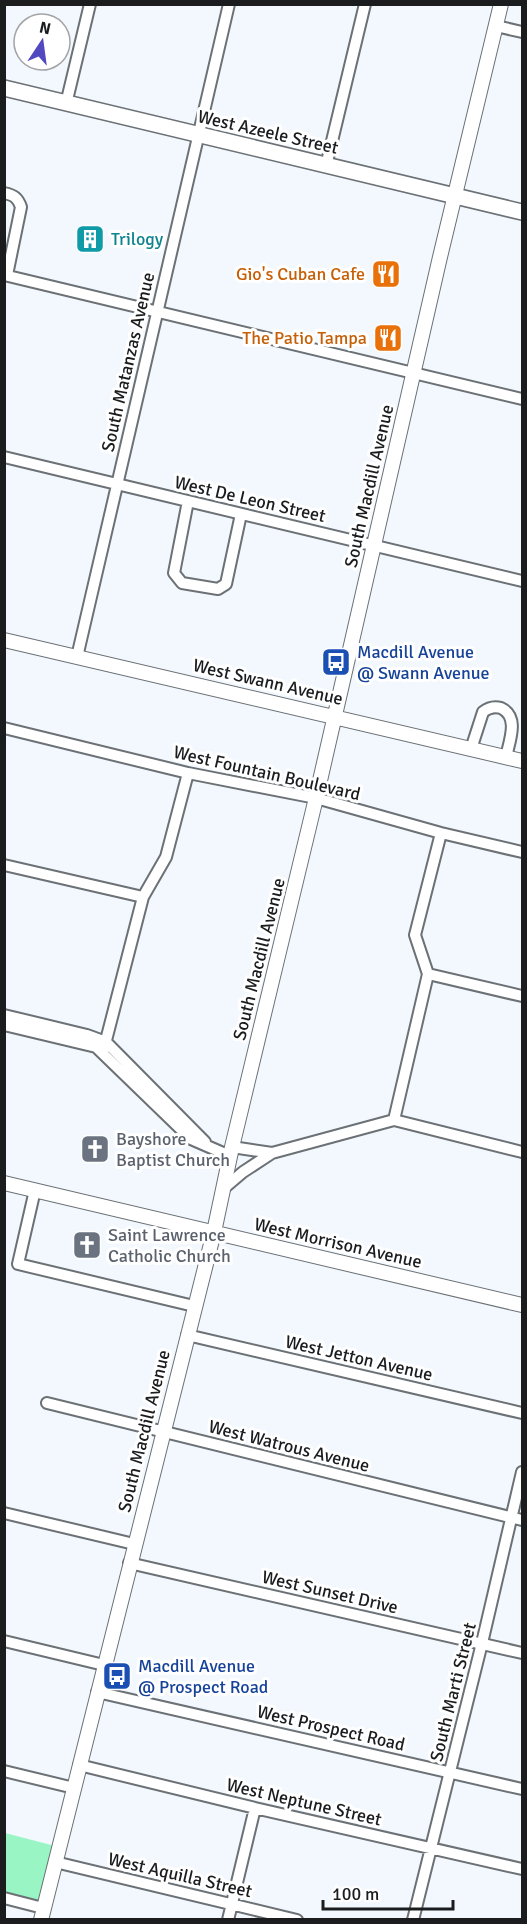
<svg xmlns="http://www.w3.org/2000/svg" width="527" height="1924" font-family="Signika,sans-serif">
<style>
.green{fill:#99f5c3}
.lines{fill:none;stroke-linecap:round;stroke-linejoin:round}
.minor-casing{stroke:#6b7175;stroke-width:14}
.tertiary-casing{stroke:#6b7175;stroke-width:16}
.secondary-casing{stroke:#6b7175;stroke-width:18}
.minor{stroke:#fff;stroke-width:10}
.tertiary{stroke:#fff;stroke-width:14}
.secondary{stroke:#fff;stroke-width:15}
.labels{text-anchor:middle;stroke-width:6;stroke-linejoin:round;paint-order:stroke}
.street-label{font-size:18px;fill:#1a1c1e;stroke:#fff}
.culture-label{font-size:18px;fill:#0d838f;stroke:#fff;text-anchor:start}
.food-label{font-size:18px;fill:#c56008;stroke:#fff;text-anchor:end}
.transit-label{font-size:18px;fill:#164399;stroke:#fff;text-anchor:start}
.worship-label{font-size:18px;fill:#5b616d;stroke:#fff;text-anchor:start}
</style>
<rect width="100%" height="100%" fill="#f2f8fe"/>
<!-- green -->
<path class="green" d="M 5,1833 L 55,1846 L 40,1902 L 5,1893 Z"/>
<g class="lines">
<!-- minor casing -->
<g class="minor-casing">
<path id="minor" d="M 496,26 L 522,32
M 66,104 L 90,4
M 326,166 L 365,4
M 4,193 C 14,195 18,198 21,207 L 7,275
M 4,275 L 522,399
M 4,457 L 522,581
M 188,501 L 174,573 L 182,583 L 218,589 L 226,584 L 241,514
M 77,657 L 229,4
M 4,728 L 188,773 L 316,798 L 441,833 L 522,852
M 471,749 L 483,712 C 488,708 494,706 501,708 C 520,717 509,742 506,757
M 4,865 L 143,897
M 428,974 L 522,996
M 4,1015 L 87,1035 L 106,1042 L 205,1142
M 4,1025 L 96,1047 L 191,1139 L 230,1156
M 103,1052 L 143,897 L 166,857 L 188,773
M 394,1120 L 428,974 L 415,935 L 441,833
M 232,1147 L 272,1153 L 394,1120 L 522,1152
M 223,1189 L 243,1172 L 272,1153
M 35,1190 L 18,1264 L 194,1306
M 187,1335 L 522,1413
M 47,1403 L 522,1520
M 4,1513 L 134,1544
M 129,1563 L 522,1653
M 4,1641 L 104,1665
M 97,1692 L 522,1789
M 79,1765 L 255,1808 L 522,1869
M 4,1771 L 74,1788
M 55,1862 L 297,1920
M 4,1898 L 43,1908
M 228,1920 L 255,1808
M 413,1920 L 482,1643 L 522,1472"/>
</g>
<!-- tertiary casing -->
<g class="tertiary-casing">
<path id="tertiary" d="M 4,640 L 522,761
M 4,1183 L 522,1305
M 41,1920 L 214,1232 L 232,1147 L 316,798 L 440,257 L 501,4"/>
</g>
<!-- secondary casing -->
<g class="secondary-casing">
<path id="secondary" d="M 4,88 L 522,212"/>
</g>
<!-- minor -->
<use href="#minor" class="minor"/>
<!-- tertiary -->
<use href="#tertiary" class="tertiary"/>
<!-- secondary -->
<use href="#secondary" class="secondary"/>
</g>
<!-- icons -->
<defs>
<g id="building-square" transform="scale(1.5)"><rect x="-9" y="-9" width="18" height="18" rx="4" fill="#0f9aa8" stroke="#fff"/><path d="M-4-6H4V6H1V3H-1V6H-4ZM-2.5-4.3h1.7v1.8h-1.7ZM.8-4.3h1.7v1.8H.8ZM-2.5-1h1.7V.8h-1.7ZM.8-1h1.7V.8H.8Z" fill="#fff"/></g>
<g id="restaurant-square" transform="scale(1.5)"><rect x="-9" y="-9" width="18" height="18" rx="4" fill="#e8710a" stroke="#fff"/><path d="M-5-6h1v4h1v-4h1v4h1v-4h1v5L-1.5 .5V6h-2V.5L-5-1ZM5-6V6H3V1.5H1.5Q1.5-4 5-6Z" fill="#fff"/></g>
<g id="bus-square" transform="scale(1.5)"><rect x="-9" y="-9" width="18" height="18" rx="4" fill="#1a4fb4" stroke="#fff"/><path d="M-5-6H5V4H4V6H2V4H-2V6H-4V4H-5ZM-3.5-4V0h7V-4ZM-3.5 1.2v1.5H-2V1.2ZM2 1.2v1.5H3.5V1.2Z" fill="#fff"/></g>
<g id="church-square" transform="scale(1.5)"><rect x="-9" y="-9" width="18" height="18" rx="4" fill="#6b7280" stroke="#fff"/><path d="M-1.2-6h2.4v3.5h3.3v2.4h-3.3V6h-2.4V-.1h-3.3v-2.4h3.3Z" fill="#fff"/></g>
</defs>
<g fill-rule="evenodd">
<use href="#building-square" x="90" y="239"/>
<use href="#restaurant-square" x="386" y="274"/>
<use href="#restaurant-square" x="388" y="338"/>
<use href="#bus-square" x="336" y="662"/>
<use href="#church-square" x="95" y="1149"/>
<use href="#church-square" x="87" y="1245"/>
<use href="#bus-square" x="117" y="1676"/>
</g>
<g class="labels">
<!-- street labels -->
<g class="street-label">
<text transform="translate(268 132) rotate(13)" y="6">West Azeele Street</text>
<text transform="translate(128 362) rotate(-77)" y="6">South Matanzas Avenue</text>
<text transform="translate(369 486) rotate(-77)" y="6">South Macdill Avenue</text>
<text transform="translate(250 499) rotate(13)" y="6">West De Leon Street</text>
<text transform="translate(268 682) rotate(13)" y="6">West Swann Avenue</text>
<text transform="translate(267 773) rotate(13)" y="6">West Fountain Boulevard</text>
<text transform="translate(259 959) rotate(-76)" y="6">South Macdill Avenue</text>
<text transform="translate(338 1243) rotate(13)" y="6">West Morrison Avenue</text>
<text transform="translate(359 1358) rotate(13)" y="6">West Jetton Avenue</text>
<text transform="translate(144 1431) rotate(-76)" y="6">South Macdill Avenue</text>
<text transform="translate(289 1446) rotate(14)" y="6">West Watrous Avenue</text>
<text transform="translate(330 1592) rotate(13)" y="6">West Sunset Drive</text>
<text transform="translate(453 1692) rotate(-76)" y="6">South Marti Street</text>
<text transform="translate(331 1728) rotate(13)" y="6">West Prospect Road</text>
<text transform="translate(304 1802) rotate(13)" y="6">West Neptune Street</text>
<text transform="translate(180 1875) rotate(13)" y="6">West Aquilla Street</text>
</g>
<!-- culture labels -->
<g class="culture-label">
<text x="111" y="245">Trilogy</text>
</g>
<!-- food labels -->
<g class="food-label">
<text x="365" y="280">Gio's Cuban Cafe</text>
<text x="367" y="344">The Patio Tampa</text>
</g>
<!-- transit labels -->
<g class="transit-label">
<text x="357" y="658">Macdill Avenue<tspan x="357" dy="21">@ Swann Avenue</tspan></text>
<text x="138" y="1672">Macdill Avenue<tspan x="138" dy="21">@ Prospect Road</tspan></text>
</g>
<!-- worship labels -->
<g class="worship-label">
<text x="116" y="1145">Bayshore<tspan x="116" dy="21">Baptist Church</tspan></text>
<text x="108" y="1241">Saint Lawrence<tspan x="108" dy="21">Catholic Church</tspan></text>
</g>
</g>
<!-- border -->
<rect width="527" height="1924" fill="none" stroke="#1a1c1e" stroke-width="12"/>
<!-- north arrow -->
<g transform="translate(42 42) rotate(13)"><circle r="28" fill="#ffffff" stroke="#a3a4a5" stroke-width="1.5"/>
<path d="M0-4.5L10 22L0 15L-10 22Z" fill="#5248bf"/>
<text y="-9" font-size="16" font-weight="bold" text-anchor="middle" fill="#1a1c1e">N</text>
</g>
<!-- scale -->
<path d="M323 1900v9h130v-9" fill="none" stroke="#1a1c1e" stroke-width="3"/>
<text x="332" y="1900" font-size="18" fill="#1a1c1e" stroke="#ffffff" stroke-width="4.5" paint-order="stroke">100 m</text>
</svg>
